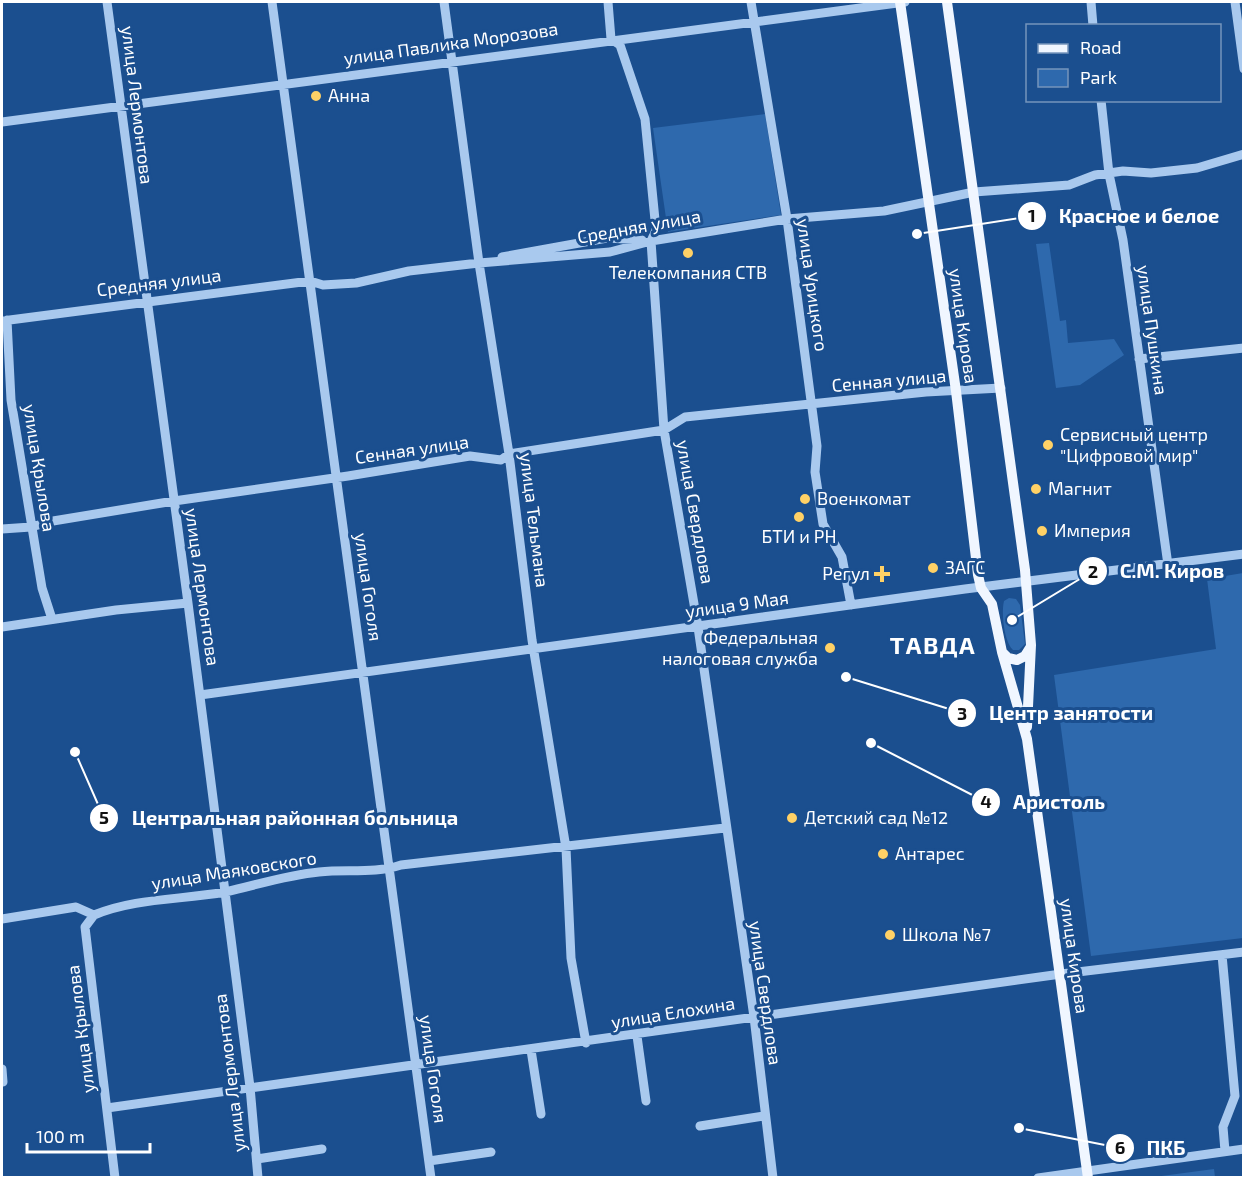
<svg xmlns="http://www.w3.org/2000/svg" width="1245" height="1179" font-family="'Exo 2',sans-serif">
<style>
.green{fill:#2e69ad}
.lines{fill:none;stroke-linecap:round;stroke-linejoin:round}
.minor{stroke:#a9c9ee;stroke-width:9}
.major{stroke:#f0f6ff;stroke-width:10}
.poi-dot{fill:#ffd166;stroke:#1b4f8f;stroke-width:2}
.labels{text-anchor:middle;stroke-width:6;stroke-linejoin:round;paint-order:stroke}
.street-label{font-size:18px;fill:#fff;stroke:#1b4f8f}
.poi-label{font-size:18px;fill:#fff;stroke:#1b4f8f;text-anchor:start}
.district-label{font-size:24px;font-weight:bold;letter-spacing:1.5px;fill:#fff;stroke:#1b4f8f}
.leader{fill:none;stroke:#fff;stroke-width:2}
.callout-dot{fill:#fff;stroke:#1b4f8f;stroke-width:2}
.mark-label{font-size:18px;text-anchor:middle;font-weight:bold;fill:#111}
.callout-label{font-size:20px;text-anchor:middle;font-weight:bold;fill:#fff;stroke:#1b4f8f;stroke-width:6;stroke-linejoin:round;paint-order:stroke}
</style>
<rect width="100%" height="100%" fill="#1b4f8f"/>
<!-- green -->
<path class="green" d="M 765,114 L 781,215 L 668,232 L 653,128 Z
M 1049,243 L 1060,321 L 1066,320 L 1068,343 L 1114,339 L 1124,355 L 1080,385 L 1056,388 L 1036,244 Z
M 1243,573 L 1243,938 L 1091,956 L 1054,675 L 1216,649 L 1207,579 Z
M 1009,598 L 1016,599 L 1020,605 L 1025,644 L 1019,650 L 1013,650 C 1004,642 1001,613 1004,601 Z
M 1214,1169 L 1215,1177 L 1154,1177 Z"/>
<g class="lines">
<!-- minor -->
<path class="minor" d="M 107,2 L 188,603 L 250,1087 L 258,1178
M 272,2 L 431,1178
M 444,2 L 479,263 L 509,454 L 532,640 L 566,848 L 571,958 L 586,1043
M 608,2 L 611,39 L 620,45 L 645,119 L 656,230 L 651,241 L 664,430 L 698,627 L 754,1017 L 773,1178
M 751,2 L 787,219 L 817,446 L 815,472 L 823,524 L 842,557 L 851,605
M 1091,2 L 1093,26
M 1235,2 L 1244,69
M 1101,100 L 1109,174 L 1123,240 L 1168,565
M 2,122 L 905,2
M 502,257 L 607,238 L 642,240
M 7,320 L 11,400 L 42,588 L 52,619
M 2,321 L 310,281 L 323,285 L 356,283 L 409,271 L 479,263 L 610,252 L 651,241 L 787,219 L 884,211 L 974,192 L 1069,185 L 1095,175 L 1123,171 L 1151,173 L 1197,168 L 1244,154
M 1139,359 L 1244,348
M 2,529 L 31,527 L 53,521 L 174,501 L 348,476 L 470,456 L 501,460 L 509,454 L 664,430 L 685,417 L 926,392 L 1001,388
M 2,627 L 116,610 L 188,603
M 200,695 L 965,589 L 1244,554
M 94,915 L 85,927 L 115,1178
M 2,919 L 76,907 L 94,915 C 135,898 181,900 225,892 C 257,885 287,875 319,872 C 348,869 374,874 401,865 L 725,828
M 1222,955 L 1235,1096 L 1223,1127 L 1225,1151
M 637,1036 L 646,1101
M 531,1050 L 541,1114
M 2,1069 L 3,1082
M 107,1108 L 1061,974 L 1244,952
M 700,1126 L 764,1116
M 257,1159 L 322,1149
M 429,1161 L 491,1152
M 1038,1178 L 1244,1149"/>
<!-- major -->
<path class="major" d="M 900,2 L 956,391 L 978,575 L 981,588 L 992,604 L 1002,652 L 1027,739 L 1088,1178
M 947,2 L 1025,570 L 1031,645 L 1027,727
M 1002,652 L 1008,658 L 1017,660 L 1025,656 L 1030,648"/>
</g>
<!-- markers -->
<g class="poi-dot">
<circle cx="316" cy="96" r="6"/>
<circle cx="688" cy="253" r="6"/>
<circle cx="1048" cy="445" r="6"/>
<circle cx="1036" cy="489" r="6"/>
<circle cx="805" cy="499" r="6"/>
<circle cx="799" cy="517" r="6"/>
<circle cx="1042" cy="531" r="6"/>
<circle cx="933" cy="568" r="6"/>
<path d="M879 565h6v6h6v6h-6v6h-6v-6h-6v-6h6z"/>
<circle cx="830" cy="648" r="6"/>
<circle cx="792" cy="818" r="6"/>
<circle cx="883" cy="854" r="6"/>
<circle cx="890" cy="935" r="6"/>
</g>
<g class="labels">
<!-- street labels -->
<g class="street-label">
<text transform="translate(451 44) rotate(-8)" y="6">улица Павлика Морозова</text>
<text transform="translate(137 105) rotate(83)" y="6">улица Лермонтова</text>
<text transform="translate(639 227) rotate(-10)" y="6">Средняя улица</text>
<text transform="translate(159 283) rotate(-7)" y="6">Средняя улица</text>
<text transform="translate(812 285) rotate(82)" y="6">улица Урицкого</text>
<text transform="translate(963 326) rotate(82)" y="6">улица Кирова</text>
<text transform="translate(1152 330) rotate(82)" y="6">улица Пушкина</text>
<text transform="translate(889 381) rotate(-5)" y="6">Сенная улица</text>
<text transform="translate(412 450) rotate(-8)" y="6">Сенная улица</text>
<text transform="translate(39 468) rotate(81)" y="6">улица Крылова</text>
<text transform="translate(695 512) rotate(80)" y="6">улица Свердлова</text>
<text transform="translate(534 520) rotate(83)" y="6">улица Тельмана</text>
<text transform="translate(202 587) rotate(82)" y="6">улица Лермонтова</text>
<text transform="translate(368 587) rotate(82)" y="6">улица Гоголя</text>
<text transform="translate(737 605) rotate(-8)" y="6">улица 9 Мая</text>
<text transform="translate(234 871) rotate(-9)" y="6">улица Маяковского</text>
<text transform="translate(1074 956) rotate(82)" y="6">улица Кирова</text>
<text transform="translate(765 993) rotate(82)" y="6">улица Свердлова</text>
<text transform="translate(673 1013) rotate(-9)" y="6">улица Елохина</text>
<text transform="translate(81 1029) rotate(-97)" y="6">улица Крылова</text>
<text transform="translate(433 1069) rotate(82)" y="6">улица Гоголя</text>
<text transform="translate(230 1073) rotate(-97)" y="6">улица Лермонтова</text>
</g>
<!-- poi labels -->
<g class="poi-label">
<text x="328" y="102">Анна</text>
<text x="688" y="279" text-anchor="middle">Телекомпания СТВ</text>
<text x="1060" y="441">Сервисный центр<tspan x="1060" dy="21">"Цифровой мир"</tspan></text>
<text x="1048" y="495">Магнит</text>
<text x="817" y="505">Военкомат</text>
<text x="1054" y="537">Империя</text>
<text x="799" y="543" text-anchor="middle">БТИ и РН</text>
<text x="945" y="574">ЗАГС</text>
<text x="870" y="580" text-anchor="end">Регул</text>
<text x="818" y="644" text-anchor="end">Федеральная<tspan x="818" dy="21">налоговая служба</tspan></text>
<text x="804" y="824">Детский сад №12</text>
<text x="895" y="860">Антарес</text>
<text x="902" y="941">Школа №7</text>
</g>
<!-- district labels -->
<g class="district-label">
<text x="933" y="654">ТАВДА</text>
</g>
</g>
<!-- callouts -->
<path class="leader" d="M917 234L1032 216M1012 620L1093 571M846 677L962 713M871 743L986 802M75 752L104 818M1019 1128L1120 1148"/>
<g class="callout-dot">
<circle cx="917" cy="234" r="6"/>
<circle cx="1012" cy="620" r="6"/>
<circle cx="846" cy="677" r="6"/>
<circle cx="871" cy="743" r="6"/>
<circle cx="75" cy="752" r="6"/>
<circle cx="1019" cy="1128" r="6"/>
<circle cx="1032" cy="216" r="15"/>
<circle cx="1093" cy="571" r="15"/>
<circle cx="962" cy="713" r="15"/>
<circle cx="986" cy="802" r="15"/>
<circle cx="104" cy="818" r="15"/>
<circle cx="1120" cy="1148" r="15"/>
</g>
<g class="mark-label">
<text x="1032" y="222">1</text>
<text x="1093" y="578">2</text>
<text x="962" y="720">3</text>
<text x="986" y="808">4</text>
<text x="104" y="824">5</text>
<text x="1120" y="1154">6</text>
</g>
<g class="callout-label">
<text x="1139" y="223">Красное и белое</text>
<text x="1172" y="578">С.М. Киров</text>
<text x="1071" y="720">Центр занятости</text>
<text x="1059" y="809">Аристоль</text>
<text x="295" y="825">Центральная районная больница</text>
<text x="1166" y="1155">ПКБ</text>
</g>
<!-- border -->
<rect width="1245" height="1179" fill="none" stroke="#ffffff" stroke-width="6"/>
<!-- legend -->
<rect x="1026" y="24" width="195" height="78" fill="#1b4f8f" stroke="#7695bc" stroke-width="1.5"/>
<rect x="1038" y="44" width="30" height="9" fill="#f0f6ff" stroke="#7695bc" stroke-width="1.5"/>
<text x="1080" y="54" font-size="18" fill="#ffffff">Road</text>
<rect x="1038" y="69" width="30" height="18" fill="#2e69ad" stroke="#7695bc" stroke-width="1.5"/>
<text x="1080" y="84" font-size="18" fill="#ffffff">Park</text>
<!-- scale -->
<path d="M27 1143v9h123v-9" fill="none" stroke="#ffffff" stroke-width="3"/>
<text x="36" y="1143" font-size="18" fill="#ffffff" stroke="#1b4f8f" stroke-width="4.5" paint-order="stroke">100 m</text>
</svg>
